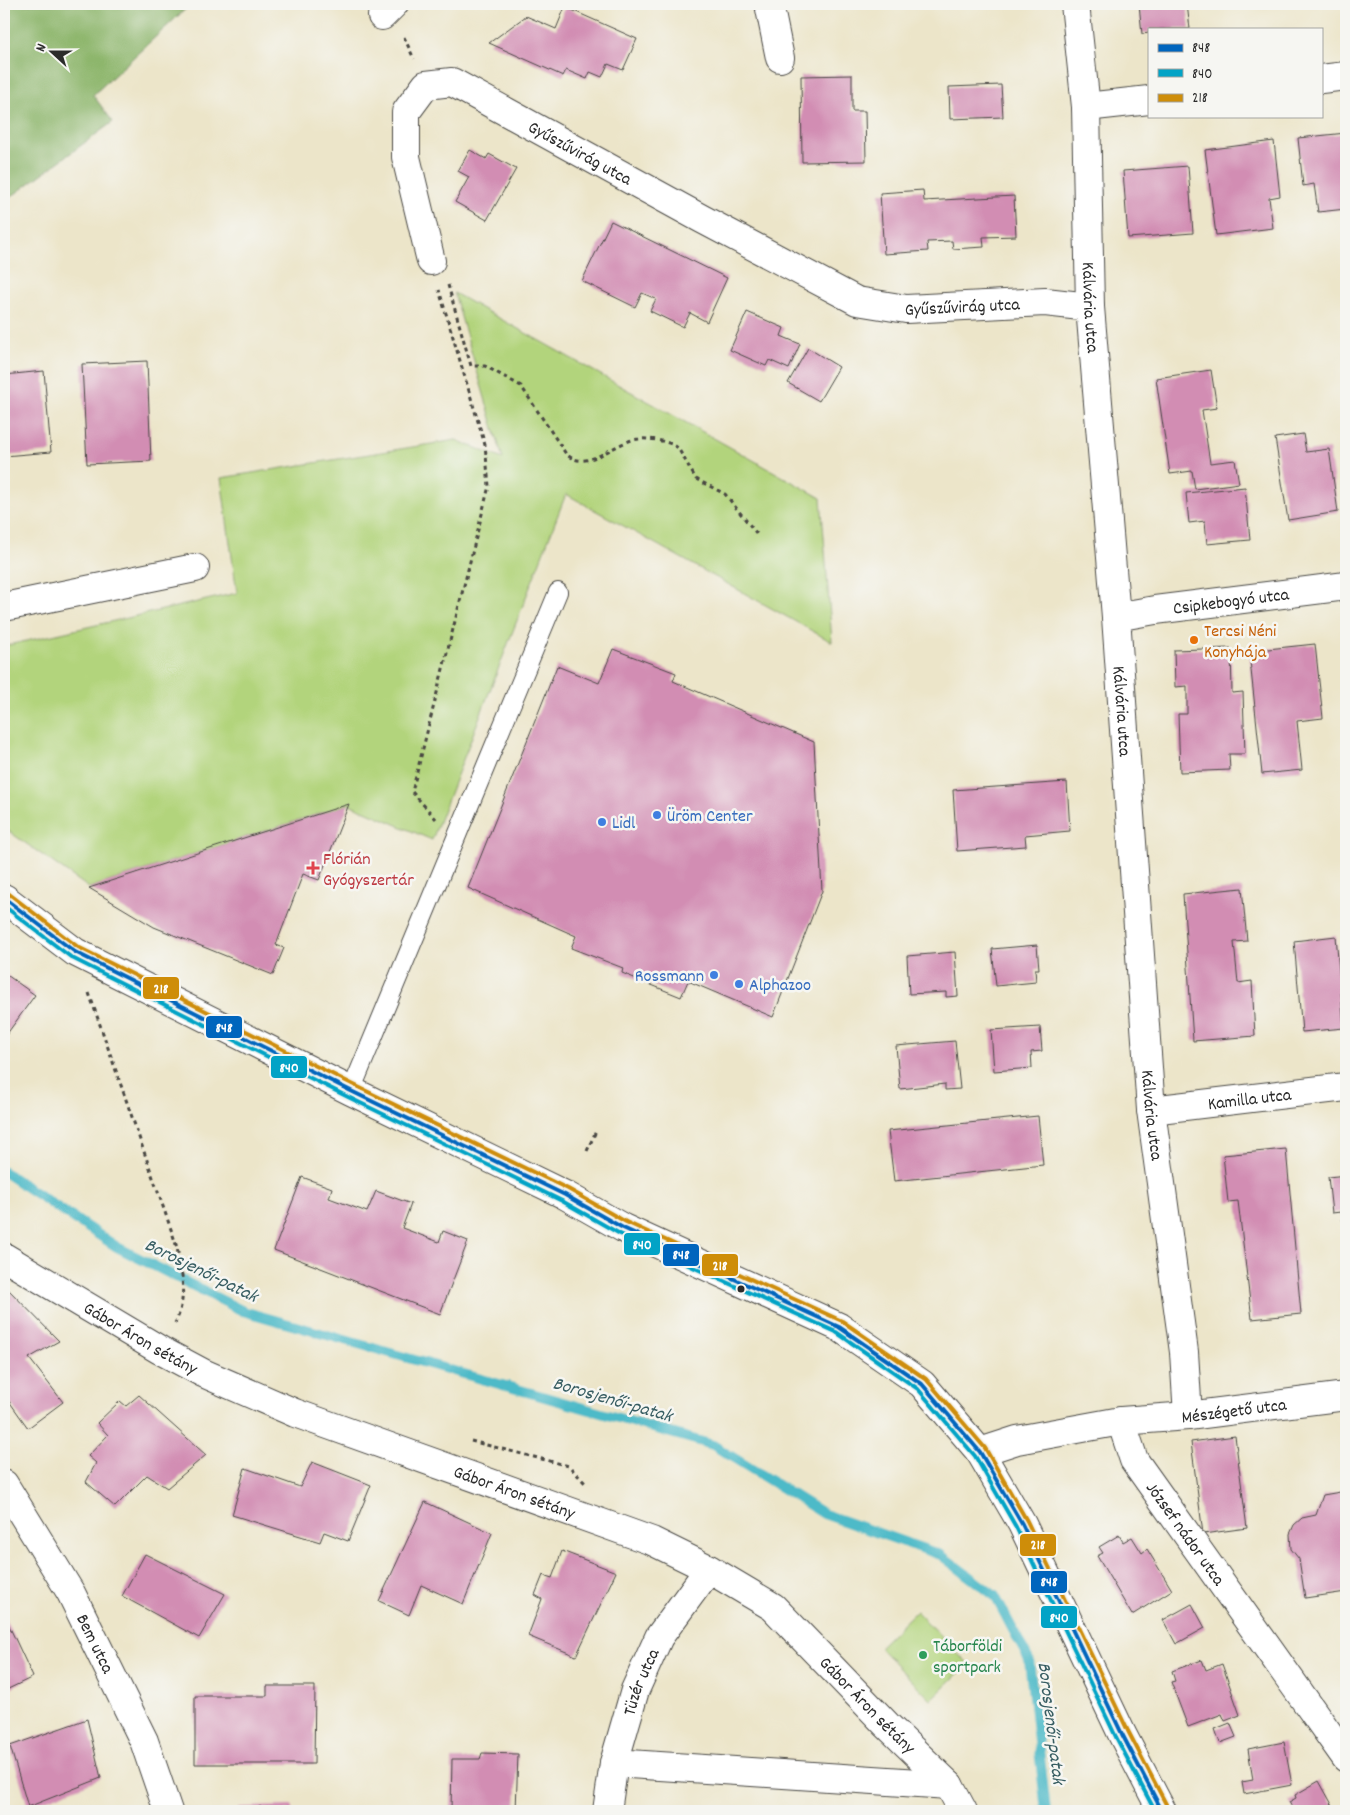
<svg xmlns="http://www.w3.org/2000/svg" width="1350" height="1815" font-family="Dekko,sans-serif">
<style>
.green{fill:#b2d47c;stroke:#6e8054}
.forest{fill:#8db66c;stroke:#5c704c}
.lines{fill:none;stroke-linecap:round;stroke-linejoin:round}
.stream{stroke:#4dbac8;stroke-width:10}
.building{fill:#d28db3}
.lane-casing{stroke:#484743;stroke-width:20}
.street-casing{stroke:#484743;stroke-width:30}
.secondary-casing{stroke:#484743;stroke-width:30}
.path{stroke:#484743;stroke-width:3;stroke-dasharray:4 4;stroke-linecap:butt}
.lane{stroke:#fff;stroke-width:18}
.street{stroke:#fff;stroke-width:28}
.secondary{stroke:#fff;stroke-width:28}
.bus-1-casing{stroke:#f6f6f2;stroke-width:8}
.bus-2-casing{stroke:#f6f6f2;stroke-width:8}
.bus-3-casing{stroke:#f6f6f2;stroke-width:8}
.bus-1{stroke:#0065bd;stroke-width:4}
.bus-2{stroke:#02a3c6;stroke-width:4}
.bus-3{stroke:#ce8d09;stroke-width:4}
.food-dot{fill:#e8710a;stroke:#f6f6f2;stroke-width:2}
.shop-dot{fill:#3f7fe0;stroke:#f6f6f2;stroke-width:2}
.health-dot{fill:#e0444e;stroke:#f6f6f2;stroke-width:2}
.bus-dot{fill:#2b2b2b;stroke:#f6f6f2;stroke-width:2}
.leisure-dot{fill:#2e9e5b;stroke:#f6f6f2;stroke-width:2}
.labels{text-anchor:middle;stroke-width:5;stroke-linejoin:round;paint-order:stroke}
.street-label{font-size:18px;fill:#2b2b2b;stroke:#f6f6f2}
.food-label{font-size:18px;fill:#c56008;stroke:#f6f6f2;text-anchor:start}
.shop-label{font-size:18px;fill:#366cbe;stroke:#f6f6f2;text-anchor:start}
.health-label{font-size:18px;fill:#be3a42;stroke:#f6f6f2;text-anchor:start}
.leisure-label{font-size:18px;fill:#27864d;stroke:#f6f6f2;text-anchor:start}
.water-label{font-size:19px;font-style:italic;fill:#375d62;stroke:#f6f6f2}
.line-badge{stroke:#f6f6f2;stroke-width:2}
.badge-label{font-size:14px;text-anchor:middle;font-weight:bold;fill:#fff}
</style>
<rect width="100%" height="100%" fill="#f6f6f2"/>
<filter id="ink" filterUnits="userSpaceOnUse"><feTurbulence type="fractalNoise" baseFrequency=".02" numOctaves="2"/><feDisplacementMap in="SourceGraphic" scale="10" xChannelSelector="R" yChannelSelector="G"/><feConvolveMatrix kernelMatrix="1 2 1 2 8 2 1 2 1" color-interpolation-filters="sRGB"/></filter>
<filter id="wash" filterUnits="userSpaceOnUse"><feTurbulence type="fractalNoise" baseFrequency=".0096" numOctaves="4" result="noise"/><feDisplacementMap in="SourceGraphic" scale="20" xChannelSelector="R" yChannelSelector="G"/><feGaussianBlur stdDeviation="1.12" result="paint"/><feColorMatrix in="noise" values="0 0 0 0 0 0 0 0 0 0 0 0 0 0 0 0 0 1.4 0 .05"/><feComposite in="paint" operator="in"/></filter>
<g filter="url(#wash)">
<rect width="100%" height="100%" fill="#ece5c9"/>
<!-- green -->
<path class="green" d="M 454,293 L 821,498 L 832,642 L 566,494 L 432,840 L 349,804 L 89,888 L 4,828 L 4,646 L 237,593 L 221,478 L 456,440 L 503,459 Z
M 916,1611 L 968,1664 L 931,1700 L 879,1647 Z"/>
<!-- forest -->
<path class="forest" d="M 4,4 L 191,4 L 93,95 L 113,122 L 4,202 Z"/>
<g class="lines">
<!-- stream -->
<path class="stream" d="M 4,1172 L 117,1247 L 243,1311 L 713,1445 L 824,1514 L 941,1555 L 995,1596 L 1029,1660 L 1046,1811"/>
</g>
<g id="blocks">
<!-- building -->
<path class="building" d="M 1139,4 L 1187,4 L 1190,29 L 1149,29 L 1149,33 L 1142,34 Z
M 565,7 L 637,39 L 623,70 L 608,64 L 602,77 L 590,72 L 587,79 L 566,70 L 563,76 L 489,43 L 526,16 L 556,29 Z
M 852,75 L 852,111 L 865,111 L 866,161 L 802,162 L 801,76 Z
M 1001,85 L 1003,117 L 950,119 L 949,87 Z
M 1346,133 L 1346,209 L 1318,212 L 1314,184 L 1303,186 L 1298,138 Z
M 1274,141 L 1280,196 L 1269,198 L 1273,228 L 1216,235 L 1205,150 Z
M 470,150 L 486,159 L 489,154 L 516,169 L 487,220 L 455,202 L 469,177 L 458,171 Z
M 1188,166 L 1193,233 L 1128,238 L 1123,171 Z
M 923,190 L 924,201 L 1014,196 L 1016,236 L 983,237 L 984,247 L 953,249 L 952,241 L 927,242 L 928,251 L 884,254 L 880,193 Z
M 611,221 L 727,278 L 707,322 L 690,313 L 683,327 L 650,311 L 656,299 L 642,293 L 635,307 L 582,281 Z
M 747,312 L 784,328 L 781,336 L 800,344 L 789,369 L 769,360 L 766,366 L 730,350 Z
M 808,348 L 839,367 L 819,401 L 788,383 Z
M 147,361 L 151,461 L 87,464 L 82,364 Z
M 1211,370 L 1217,408 L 1202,410 L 1210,463 L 1235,460 L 1239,483 L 1195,489 L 1192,471 L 1170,474 L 1156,378 Z
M 44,371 L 51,452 L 4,456 L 4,375 Z
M 1303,434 L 1306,452 L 1329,449 L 1338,512 L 1288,520 L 1275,438 Z
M 1245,487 L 1250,540 L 1207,544 L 1205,521 L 1189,523 L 1186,493 Z
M 1315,644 L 1323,718 L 1297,721 L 1302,770 L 1262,774 L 1249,651 Z
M 1231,648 L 1232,693 L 1243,692 L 1245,754 L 1229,754 L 1230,770 L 1180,772 L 1178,714 L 1187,714 L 1187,686 L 1175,687 L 1174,650 Z
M 613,649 L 676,673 L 673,681 L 814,742 L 822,891 L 773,1017 L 688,981 L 681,997 L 622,973 L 623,968 L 571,948 L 576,936 L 468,888 L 557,666 L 599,683 Z
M 1346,671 L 1346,688 L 1341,672 Z
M 1067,782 L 1070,831 L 1025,835 L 1026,846 L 957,851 L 953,790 Z
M 349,804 L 319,880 L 303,874 L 276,945 L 284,948 L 273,975 L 154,927 L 89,888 Z
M 1242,888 L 1247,941 L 1234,942 L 1238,983 L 1252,981 L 1255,1036 L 1193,1041 L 1183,894 Z
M 1336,936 L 1344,1028 L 1302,1032 L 1294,941 Z
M 1037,945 L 1039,969 L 1035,969 L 1036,982 L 996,986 L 992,949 Z
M 955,952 L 958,996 L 946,997 L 946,992 L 909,994 L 907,956 Z
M 4,973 L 35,995 L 4,1038 Z
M 1040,1027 L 1042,1051 L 1031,1052 L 1032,1068 L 994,1071 L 991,1030 Z
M 955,1041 L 960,1089 L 945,1090 L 945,1084 L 900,1089 L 896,1046 Z
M 1038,1116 L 1043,1165 L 894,1181 L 888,1131 Z
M 1286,1149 L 1301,1314 L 1252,1319 L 1238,1201 L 1228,1202 L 1223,1155 Z
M 1346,1175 L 1346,1230 L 1344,1230 L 1341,1212 L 1332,1213 L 1328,1177 Z
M 302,1177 L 332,1188 L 329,1198 L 367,1212 L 376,1191 L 411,1204 L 402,1228 L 439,1242 L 443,1231 L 468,1241 L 440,1314 L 274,1250 Z
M 4,1285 L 59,1341 L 29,1358 L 63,1402 L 28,1428 L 4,1394 Z
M 139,1395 L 206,1455 L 167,1488 L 147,1475 L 115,1507 L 86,1482 L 96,1463 L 88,1456 L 108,1435 L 97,1423 L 120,1401 L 126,1406 Z
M 1235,1436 L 1247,1528 L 1203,1534 L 1191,1442 Z
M 312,1462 L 371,1485 L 348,1541 L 324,1532 L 320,1542 L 232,1515 L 245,1468 L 300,1487 Z
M 1346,1491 L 1346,1592 L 1305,1598 L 1299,1559 L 1291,1549 L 1290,1534 L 1294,1525 L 1302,1518 L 1316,1515 L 1323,1495 Z
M 425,1502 L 492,1533 L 463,1604 L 421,1585 L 409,1615 L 379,1601 Z
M 1119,1535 L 1123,1542 L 1132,1537 L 1142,1553 L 1147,1549 L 1172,1590 L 1132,1615 L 1097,1556 L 1103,1553 L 1099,1547 Z
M 562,1551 L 616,1572 L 576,1656 L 528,1636 L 542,1599 L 535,1595 L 543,1575 L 552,1578 Z
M 145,1554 L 225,1594 L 199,1638 L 122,1596 Z
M 1192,1604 L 1205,1628 L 1176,1644 L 1163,1620 Z
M 4,1615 L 33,1677 L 4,1691 Z
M 1202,1660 L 1206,1670 L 1222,1664 L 1240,1715 L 1225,1721 L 1222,1714 L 1188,1727 L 1171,1682 L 1175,1681 L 1172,1671 Z
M 267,1686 L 315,1686 L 314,1764 L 195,1764 L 195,1696 L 267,1696 Z
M 87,1719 L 101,1778 L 28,1807 L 10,1746 Z
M 1230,1723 L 1236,1737 L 1220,1743 L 1215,1729 Z
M 1284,1742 L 1292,1785 L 1244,1794 L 1242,1782 L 1253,1780 L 1248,1749 Z
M 482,1753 L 518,1754 L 516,1811 L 451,1811 L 452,1759 L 480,1759 Z
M 1319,1781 L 1334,1808 L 1329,1811 L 1294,1811 L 1289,1802 L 1296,1798 L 1295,1795 Z
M 293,1806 L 293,1811 L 239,1811 L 239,1807 Z"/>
</g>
</g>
<g filter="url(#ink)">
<use href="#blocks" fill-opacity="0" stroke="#484743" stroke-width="1"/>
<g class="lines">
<!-- lane casing -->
<g class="lane-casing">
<path id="lane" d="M 351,1091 L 558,592"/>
</g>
<!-- street casing -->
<g class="street-casing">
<g id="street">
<path d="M 769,4 L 780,58"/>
<path id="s1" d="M 1075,4 L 1086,107 L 1090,307 L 1116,617 L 1151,1110 L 1184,1352 L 1188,1416"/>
<path d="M 382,16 L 394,4"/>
<path d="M 1321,79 L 1346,76"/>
<path d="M 1086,107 L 1149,100"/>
<path id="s2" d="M 431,261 L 406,157 L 406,112 L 426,85 L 452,82 L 702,219 L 857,301 L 906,309 L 1045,302 L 1090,307"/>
<path d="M 4,607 L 195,568"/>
<path id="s3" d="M 1116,617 L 1155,610 L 1346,586"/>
<path id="s4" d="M 1151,1110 L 1346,1087"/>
<path id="s5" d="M 4,1257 L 160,1350 L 203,1373 L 295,1413 L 652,1541 L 709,1569 L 773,1607 L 887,1725 L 949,1785 L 963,1811"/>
<path id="s6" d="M 1121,1421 L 1134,1460 L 1346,1758"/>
<path id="s7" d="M 980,1452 L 1017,1440 L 1121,1421 L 1188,1416 L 1346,1396"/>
<path id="s8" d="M 4,1484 L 71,1593 L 144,1741 L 168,1811"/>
<path d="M 614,1763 L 949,1785"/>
<path id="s9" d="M 607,1811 L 614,1763 L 635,1690 L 659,1637 L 709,1569"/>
</g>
</g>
<!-- secondary casing -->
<g class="secondary-casing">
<path id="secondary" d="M 4,898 L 75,952 L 351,1091 L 565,1195 L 623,1228 L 839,1327 L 922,1384 L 980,1452 L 1022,1524 L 1122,1734 L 1162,1811"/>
</g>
<!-- path -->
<path class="path" d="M 404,37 L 414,59
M 448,285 L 471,366 L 485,366 L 521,386 L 566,454 C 588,474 615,440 639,439 C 649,438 665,441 674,445 L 678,448 L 696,479 L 725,494 L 757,534
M 436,819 L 412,792 L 489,486 L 485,445 L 439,290
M 89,993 L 175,1241 C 182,1266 188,1299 175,1323
M 587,1151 L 596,1131
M 471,1441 L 569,1466 L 585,1483"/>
<!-- lane -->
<use href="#lane" class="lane"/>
<!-- street -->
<use href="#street" class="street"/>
<!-- secondary -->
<use href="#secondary" class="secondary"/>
<!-- bus-1 casing -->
<g class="bus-1-casing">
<path id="bus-1" d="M 4,898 L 75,952 L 351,1091 L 565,1195 L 623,1228 L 839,1327 L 922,1384 L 980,1452 L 1022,1524 L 1122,1734 L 1162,1811"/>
</g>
<!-- bus-2 casing -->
<g class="bus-2-casing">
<path id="bus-2" d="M 4,906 L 72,958 L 348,1097 L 562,1201 L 620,1234 L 836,1332 L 918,1389 L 975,1456 L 1016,1527 L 1116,1737 L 1155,1811"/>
</g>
<!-- bus-3 casing -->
<g class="bus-3-casing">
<path id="bus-3" d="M 8,893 L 78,947 L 354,1085 L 568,1189 L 626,1222 L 842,1321 L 926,1379 L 985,1448 L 1027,1521 L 1128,1731 L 1168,1808"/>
</g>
<!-- bus-1 -->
<use href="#bus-1" class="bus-1"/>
<!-- bus-2 -->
<use href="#bus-2" class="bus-2"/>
<!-- bus-3 -->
<use href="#bus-3" class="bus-3"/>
</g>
</g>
<!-- markers -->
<circle class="food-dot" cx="1194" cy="640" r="5"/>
<g class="shop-dot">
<circle cx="657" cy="815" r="5"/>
<circle cx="602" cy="822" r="5"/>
<circle cx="714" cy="975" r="5"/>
<circle cx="739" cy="984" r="5"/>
</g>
<path class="health-dot" d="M310.5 860.5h5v5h5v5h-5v5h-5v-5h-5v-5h5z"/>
<circle class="bus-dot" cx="741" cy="1289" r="4.5"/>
<circle class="leisure-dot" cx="923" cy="1655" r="5"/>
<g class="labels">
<!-- street labels -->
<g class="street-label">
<text dy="6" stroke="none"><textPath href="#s2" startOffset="358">Gyűszűvirág utca</textPath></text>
<text dy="6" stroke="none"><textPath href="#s2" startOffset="778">Gyűszűvirág utca</textPath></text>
<text dy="6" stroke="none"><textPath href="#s1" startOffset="304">Kálvária utca</textPath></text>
<text dy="6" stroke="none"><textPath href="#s3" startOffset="116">Csipkebogyó utca</textPath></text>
<text dy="6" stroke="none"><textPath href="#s1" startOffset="709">Kálvária utca</textPath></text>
<text dy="6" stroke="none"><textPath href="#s4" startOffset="99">Kamilla utca</textPath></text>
<text dy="6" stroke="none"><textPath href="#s1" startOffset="1114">Kálvária utca</textPath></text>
<text dy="6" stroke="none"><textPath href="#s5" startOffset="159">Gábor Áron sétány</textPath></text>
<text dy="6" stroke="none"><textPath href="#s7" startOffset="258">Mészégető utca</textPath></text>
<text dy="6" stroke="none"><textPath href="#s5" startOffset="564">Gábor Áron sétány</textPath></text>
<text dy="6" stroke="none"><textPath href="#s6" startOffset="131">József nádor utca</textPath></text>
<text dy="6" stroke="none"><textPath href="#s8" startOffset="184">Bem utca</textPath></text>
<text dy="6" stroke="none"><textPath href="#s9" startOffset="134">Tüzér utca</textPath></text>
<text dy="6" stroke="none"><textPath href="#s5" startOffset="984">Gábor Áron sétány</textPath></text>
</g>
<!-- food labels -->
<g class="food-label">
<text x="1204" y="636">Tercsi Néni<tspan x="1204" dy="21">Konyhája</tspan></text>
</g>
<!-- shop labels -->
<g class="shop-label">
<text x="667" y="821">Üröm Center</text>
<text x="612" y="828">Lidl</text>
<text x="704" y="981" text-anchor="end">Rossmann</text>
<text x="749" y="990">Alphazoo</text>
</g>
<!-- health labels -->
<g class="health-label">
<text x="323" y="864">Flórián<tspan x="323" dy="21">Gyógyszertár</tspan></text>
</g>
<!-- leisure labels -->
<g class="leisure-label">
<text x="933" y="1651">Táborföldi<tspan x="933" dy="21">sportpark</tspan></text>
</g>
<!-- water labels -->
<g class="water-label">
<text transform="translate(202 1269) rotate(26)" y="7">Borosjenői-patak</text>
<text transform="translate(613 1398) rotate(16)" y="7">Borosjenői-patak</text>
<text transform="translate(1053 1723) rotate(83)" y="7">Borosjenői-patak</text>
</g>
</g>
<g class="line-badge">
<rect x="142" y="976" width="38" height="24" rx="5" fill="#ce8d09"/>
<rect x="205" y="1015" width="38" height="24" rx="5" fill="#0065bd"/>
<rect x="270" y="1055" width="38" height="24" rx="5" fill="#02a3c6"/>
<rect x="623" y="1232" width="38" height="24" rx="5" fill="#02a3c6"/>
<rect x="662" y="1243" width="38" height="24" rx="5" fill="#0065bd"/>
<rect x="701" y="1253" width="38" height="24" rx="5" fill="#ce8d09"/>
<rect x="1019" y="1533" width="38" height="24" rx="5" fill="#ce8d09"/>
<rect x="1030" y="1570" width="38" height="24" rx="5" fill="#0065bd"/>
<rect x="1040" y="1605" width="38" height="24" rx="5" fill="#02a3c6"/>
</g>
<g class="badge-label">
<text x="161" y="993">218</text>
<text x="224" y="1032">848</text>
<text x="289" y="1072">840</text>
<text x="642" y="1249">840</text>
<text x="681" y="1259">848</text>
<text x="720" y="1270">218</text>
<text x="1038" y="1549">218</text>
<text x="1049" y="1586">848</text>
<text x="1059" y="1622">840</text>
</g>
<!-- margin -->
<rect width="1350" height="1815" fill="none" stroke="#f6f6f2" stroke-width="20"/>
<!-- legend -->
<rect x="1148" y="28" width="175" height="90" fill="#f6f6f2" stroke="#a5a5a2"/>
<rect x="1158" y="44" width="25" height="8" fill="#0065bd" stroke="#a5a5a2"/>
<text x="1192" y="52" font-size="15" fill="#2b2b2b">848</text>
<rect x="1158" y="69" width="25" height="8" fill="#02a3c6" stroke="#a5a5a2"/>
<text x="1192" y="78" font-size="15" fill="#2b2b2b">840</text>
<rect x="1158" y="94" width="25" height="8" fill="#ce8d09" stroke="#a5a5a2"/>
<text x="1192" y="102" font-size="15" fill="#2b2b2b">218</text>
<!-- north arrow -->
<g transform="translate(52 52) rotate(291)" stroke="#f6f6f2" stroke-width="4" paint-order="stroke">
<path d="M0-4L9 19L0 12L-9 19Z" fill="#2b2b2b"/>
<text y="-8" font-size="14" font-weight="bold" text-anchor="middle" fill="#2b2b2b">N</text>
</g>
</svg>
